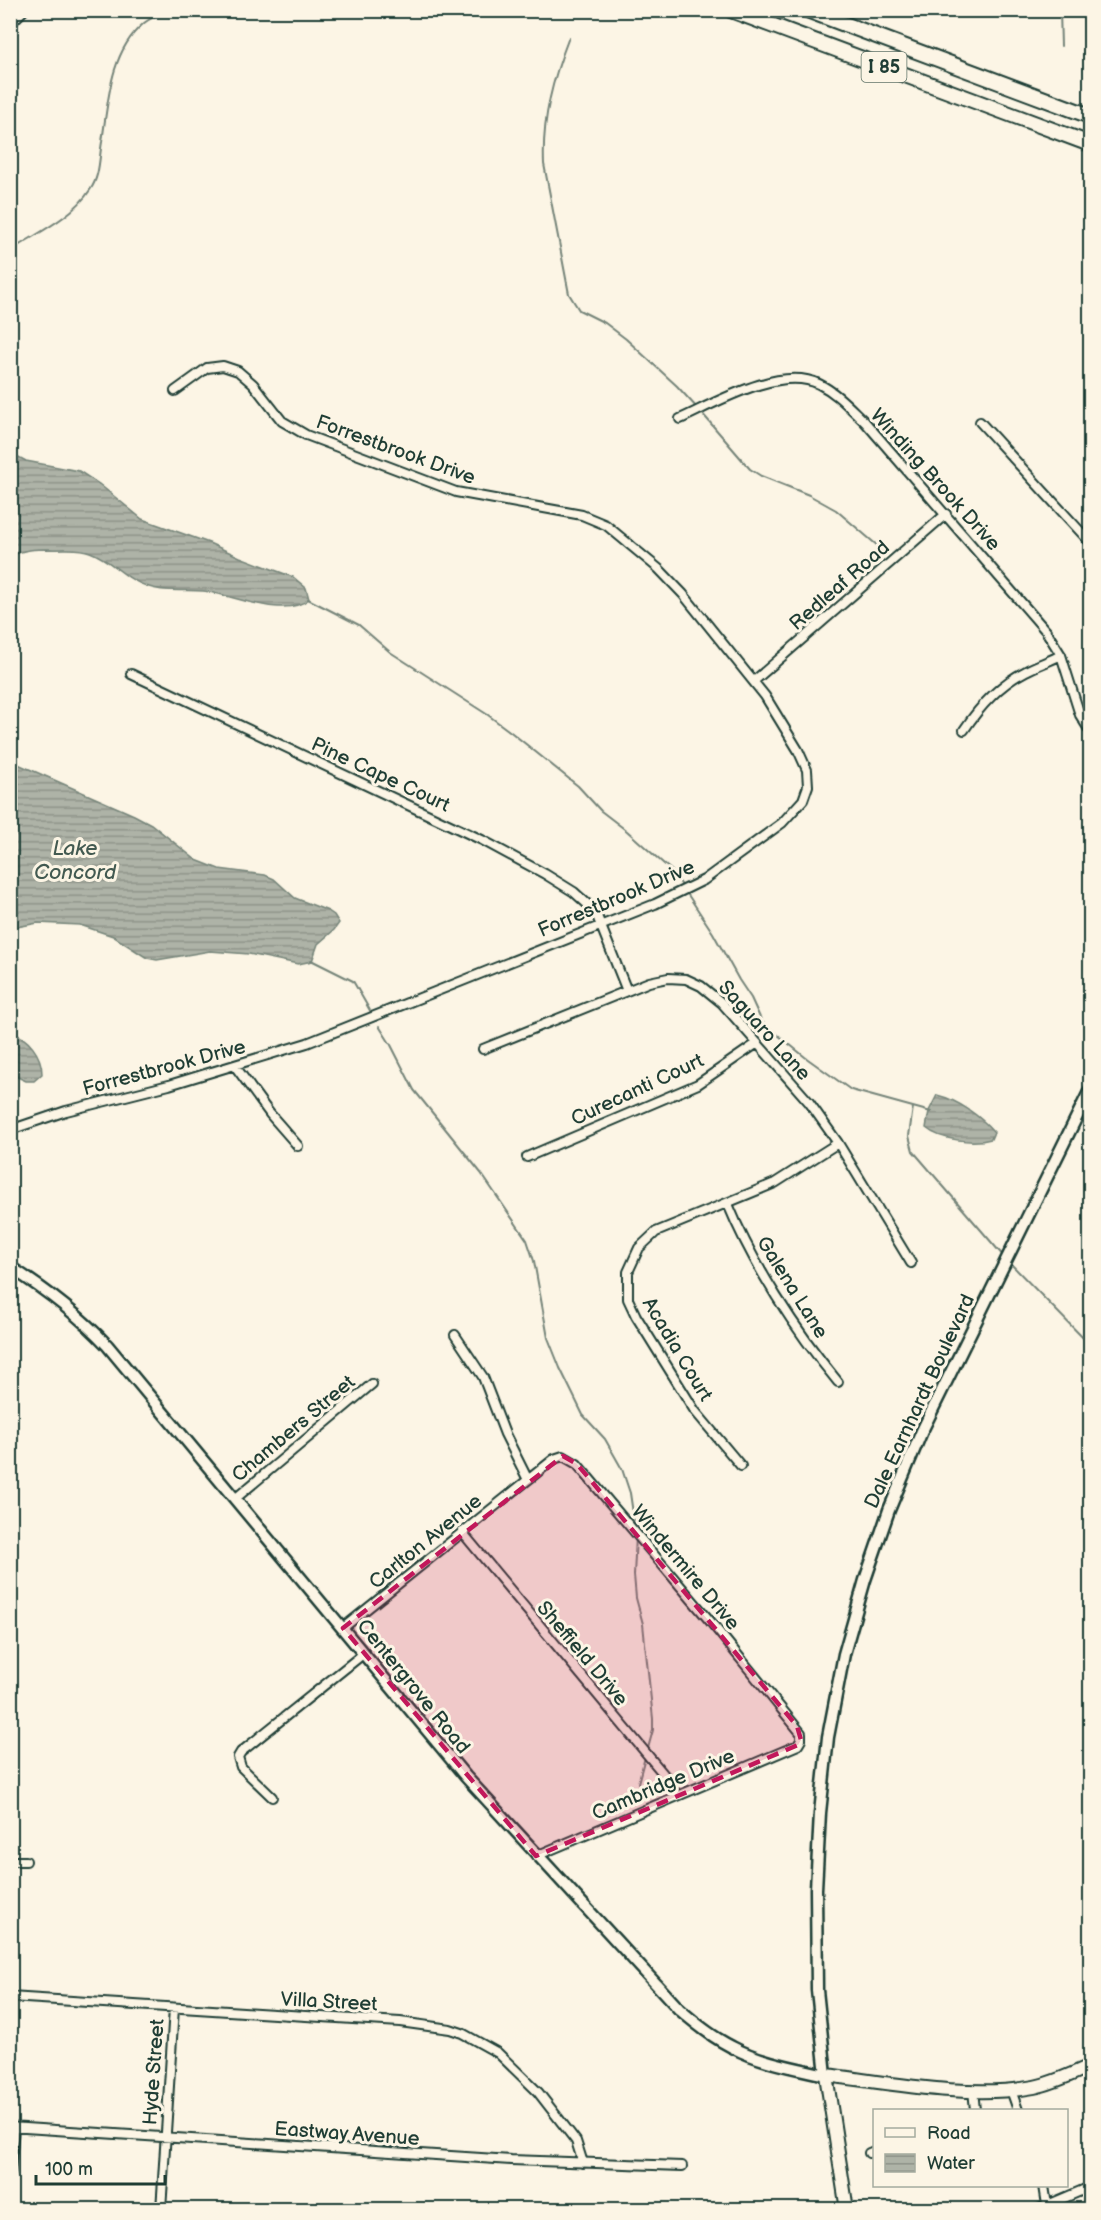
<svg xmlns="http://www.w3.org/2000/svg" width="1101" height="2220" font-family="'Balsamiq Sans',sans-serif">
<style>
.water{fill:url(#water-rules);stroke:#758479;stroke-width:1.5}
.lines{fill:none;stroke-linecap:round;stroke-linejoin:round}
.stream{stroke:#758479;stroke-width:2}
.street-casing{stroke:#1f3d34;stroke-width:12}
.secondary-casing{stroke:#1f3d34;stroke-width:15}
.primary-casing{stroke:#1f3d34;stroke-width:16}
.highway-casing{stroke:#1f3d34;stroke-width:18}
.street{stroke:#fcf5e5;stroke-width:8}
.secondary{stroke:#fcf5e5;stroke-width:10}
.primary{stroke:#fcf5e5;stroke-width:12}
.highway{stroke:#fcf5e5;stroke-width:14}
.marked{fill:#c2185b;fill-opacity:0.2;stroke:#c2185b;stroke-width:4.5;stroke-dasharray:12 8;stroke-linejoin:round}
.labels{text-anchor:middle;stroke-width:6;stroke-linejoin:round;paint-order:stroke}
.shield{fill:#fcf5e5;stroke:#617469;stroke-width:1.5}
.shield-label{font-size:18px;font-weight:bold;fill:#1f3d34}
.street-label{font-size:20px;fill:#1f3d34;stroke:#fcf5e5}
.water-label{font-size:21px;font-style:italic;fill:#435a51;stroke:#fcf5e5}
</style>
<defs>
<pattern id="water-rules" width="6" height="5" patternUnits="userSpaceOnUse" patternTransform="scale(1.5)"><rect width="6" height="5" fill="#aeb3a7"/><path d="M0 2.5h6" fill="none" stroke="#8d9389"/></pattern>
</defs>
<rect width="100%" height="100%" fill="#fcf5e5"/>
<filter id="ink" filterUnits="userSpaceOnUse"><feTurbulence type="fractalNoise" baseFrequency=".0167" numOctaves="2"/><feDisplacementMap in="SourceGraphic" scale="12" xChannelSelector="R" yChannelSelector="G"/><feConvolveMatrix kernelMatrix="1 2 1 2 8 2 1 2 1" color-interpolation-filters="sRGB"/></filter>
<g filter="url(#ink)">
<!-- water -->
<path class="water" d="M 11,453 L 26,461 L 79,471 L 99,484 L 142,519 L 209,543 L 240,557 L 293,577 L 306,588 L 309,599 C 284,620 232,594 203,591 C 185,589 166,593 149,587 C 125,580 112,560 90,552 C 77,547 64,550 50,549 C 37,549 22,549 11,557 Z
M 11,761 L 134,815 L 151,824 L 196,860 L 219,869 L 265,875 L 274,879 L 295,898 L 328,911 L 334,915 L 339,923 L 334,930 L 318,944 L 312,961 L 298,964 L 249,954 L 210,951 L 157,960 L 147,958 L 113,936 L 80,925 L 38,923 L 11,928 Z
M 10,1031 C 28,1038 42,1054 42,1074 L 34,1081 L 26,1081 L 11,1074 Z
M 937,1095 C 958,1100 980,1116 994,1132 L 991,1139 C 973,1144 940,1140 926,1128 L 929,1111 Z"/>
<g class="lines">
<!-- stream -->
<path class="stream" d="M 1060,10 L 1061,46
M 569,37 C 553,78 542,118 544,164 L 569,294 L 579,310 L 605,323 L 626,339 L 677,386 L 697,408
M 10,251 C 37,233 72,218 90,190 C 100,177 99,158 102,142 C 108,102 110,52 143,24 C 149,18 159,15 167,10
M 701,412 L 750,469 L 761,476 L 809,495 L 836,510 L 886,553
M 308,599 L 359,625 L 390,652 L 488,715 L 512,733 L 578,786 L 601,811 L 627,831 L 673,872 L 713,933 L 739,980 L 751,998 L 762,1022 L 805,1057 L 851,1090 L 931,1112
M 311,960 L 353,981 L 372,1014
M 379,1026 L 391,1045 L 414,1090 L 481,1173 L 527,1240 L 534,1261 L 548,1338 L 560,1368 L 583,1415 L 605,1439 L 622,1469 L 630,1493 L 635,1527
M 913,1107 L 909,1136 L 913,1151 L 1005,1258
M 1009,1262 L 1090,1345
M 636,1536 L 634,1575 L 636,1598 L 643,1624 L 653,1719 L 653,1730 L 647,1752
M 638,1783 L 645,1757"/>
<!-- street casing -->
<g class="street-casing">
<path id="street" d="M 10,24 L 24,10
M 680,419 C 715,403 780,365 819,384 C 837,393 850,408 865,422 L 1046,631 L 1061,655 L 1080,715 L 1090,731
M 980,422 L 1090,542
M 131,674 L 482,840 L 545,874 L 574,892 L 595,911 L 627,991
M 754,681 L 946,514
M 964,730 C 980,706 1000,684 1026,671 C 1037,665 1050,661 1061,655
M 483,1049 L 649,982 L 668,978 L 686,979 L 701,986 L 722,1003 L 809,1102 L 838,1143 L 911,1263
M 235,1066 L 270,1114 L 298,1146
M 10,1130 L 66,1111 L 169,1085 L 307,1043 L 655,904 L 704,880 L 782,823 L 803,800 L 808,786 L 807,770 L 798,750 L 765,696 L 683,594 L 659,569 L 606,525 L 582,515 L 456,492 L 306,435 L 282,421 L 253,384 L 238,371 L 223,366 L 207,368 L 175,391
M 527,1157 L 698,1084 L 756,1044
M 728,1204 C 753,1265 796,1331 838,1382
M 455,1335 L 483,1377 L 505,1434 L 528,1480
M 741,1466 L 695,1411 L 636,1316 L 628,1299 L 628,1272 L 639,1248 L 656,1232 L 775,1183 L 838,1143
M 236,1498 L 372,1384
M 462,1532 L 666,1777 L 677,1796
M 343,1628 L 554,1459 L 563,1456 L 577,1464 L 710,1621 L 801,1733 L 801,1740 L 798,1745 L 536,1856
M 272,1797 L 241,1767 L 238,1757 L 241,1752 L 363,1654
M 10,1861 L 26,1861
M 10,1997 L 400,2022 L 450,2029 L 462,2033 L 498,2053 L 538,2092 L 576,2141 L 583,2163
M 973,2090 L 975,2110
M 1011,2090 L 1018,2110
M 10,2127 L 511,2160 L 682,2166
M 869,2153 L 874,2151
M 10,2174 L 14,2127
M 1044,2186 L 1047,2205
M 161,2210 L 174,2008
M 1036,2210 L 1090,2187"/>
</g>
<!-- secondary casing -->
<g class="secondary-casing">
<path id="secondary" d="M 10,1267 C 46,1290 78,1314 107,1345 L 466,1777 L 679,2009 C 696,2024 712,2037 732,2047 C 760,2062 795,2068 826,2075 L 817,1990 L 816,1889 L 820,1813 L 828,1737 L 844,1654 L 865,1580 L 889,1510 L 922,1431 L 1090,1090"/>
</g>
<!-- primary casing -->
<g class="primary-casing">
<path id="primary" d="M 847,2210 L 826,2075 C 890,2083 971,2099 1034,2087 C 1054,2083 1072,2074 1090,2066"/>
</g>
<!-- highway casing -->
<g class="highway-casing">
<path id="highway" d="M 731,10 L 1090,144
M 807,10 L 1090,116"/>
</g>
<!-- street -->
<use href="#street" class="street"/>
<!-- secondary -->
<use href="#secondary" class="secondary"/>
<!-- primary -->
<use href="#primary" class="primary"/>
<!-- highway -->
<use href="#highway" class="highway"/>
</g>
</g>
<!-- marked area -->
<path class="marked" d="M 563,1456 L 577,1464 L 797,1726 L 801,1740 L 798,1745 L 536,1856 L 343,1628 Z"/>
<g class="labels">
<!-- shield labels -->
<rect class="shield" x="861.5" y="52" width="45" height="30" rx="4.5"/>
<g class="shield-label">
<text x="884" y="73">I 85</text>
</g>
<!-- street labels -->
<g class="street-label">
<text transform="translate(396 449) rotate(20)" y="7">Forrestbrook Drive</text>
<text transform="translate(936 479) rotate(48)" y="7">Winding Brook Drive</text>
<text transform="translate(839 585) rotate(-41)" y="7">Redleaf Road</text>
<text transform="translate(381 774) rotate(25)" y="7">Pine Cape Court</text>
<text transform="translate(616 898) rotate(-23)" y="7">Forrestbrook Drive</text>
<text transform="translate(765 1030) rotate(48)" y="7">Saguaro Lane</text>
<text transform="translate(164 1067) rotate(-15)" y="7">Forrestbrook Drive</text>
<text transform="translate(637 1089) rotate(-25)" y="7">Curecanti Court</text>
<text transform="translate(793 1287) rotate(58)" y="7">Galena Lane</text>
<text transform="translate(678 1349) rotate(59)" y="7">Acadia Court</text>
<text transform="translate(919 1401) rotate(-65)" y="7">Dale Earnhardt Boulevard</text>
<text transform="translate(293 1428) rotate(-40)" y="7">Chambers Street</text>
<text transform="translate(425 1541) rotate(-39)" y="7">Carlton Avenue</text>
<text transform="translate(686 1567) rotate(50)" y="7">Windermire Drive</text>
<text transform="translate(583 1653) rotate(50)" y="7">Sheffield Drive</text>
<text transform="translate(414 1686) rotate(51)" y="7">Centergrove Road</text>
<text transform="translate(663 1784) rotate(-23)" y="7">Cambridge Drive</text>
<text transform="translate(329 2001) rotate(3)" y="7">Villa Street</text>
<text transform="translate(153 2072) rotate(-86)" y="7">Hyde Street</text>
<text transform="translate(347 2133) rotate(4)" y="7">Eastway Avenue</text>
</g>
<!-- water labels -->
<g class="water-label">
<text x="75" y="855">Lake<tspan x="75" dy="24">Concord</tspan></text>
</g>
</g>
<!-- margin -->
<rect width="1101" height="2220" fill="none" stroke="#fcf5e5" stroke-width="36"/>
<rect x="18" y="18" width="1065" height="2184" fill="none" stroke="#1f3d34" stroke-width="2" filter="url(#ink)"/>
<!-- legend -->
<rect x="873" y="2109" width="195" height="78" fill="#fcf5e5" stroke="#a4ab9e" stroke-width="1.5"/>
<rect x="885" y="2128" width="30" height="9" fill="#fcf5e5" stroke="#a4ab9e" stroke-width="1.5"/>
<text x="927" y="2139" font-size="18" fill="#1f3d34">Road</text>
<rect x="885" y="2154" width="30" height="18" fill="url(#water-rules)" stroke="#a4ab9e" stroke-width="1.5"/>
<text x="927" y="2169" font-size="18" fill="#1f3d34">Water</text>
<!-- scale -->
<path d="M36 2175v9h129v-9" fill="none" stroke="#1f3d34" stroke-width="3"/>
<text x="45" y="2175" font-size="18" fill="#1f3d34" stroke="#fcf5e5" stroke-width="4.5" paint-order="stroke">100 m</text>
</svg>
